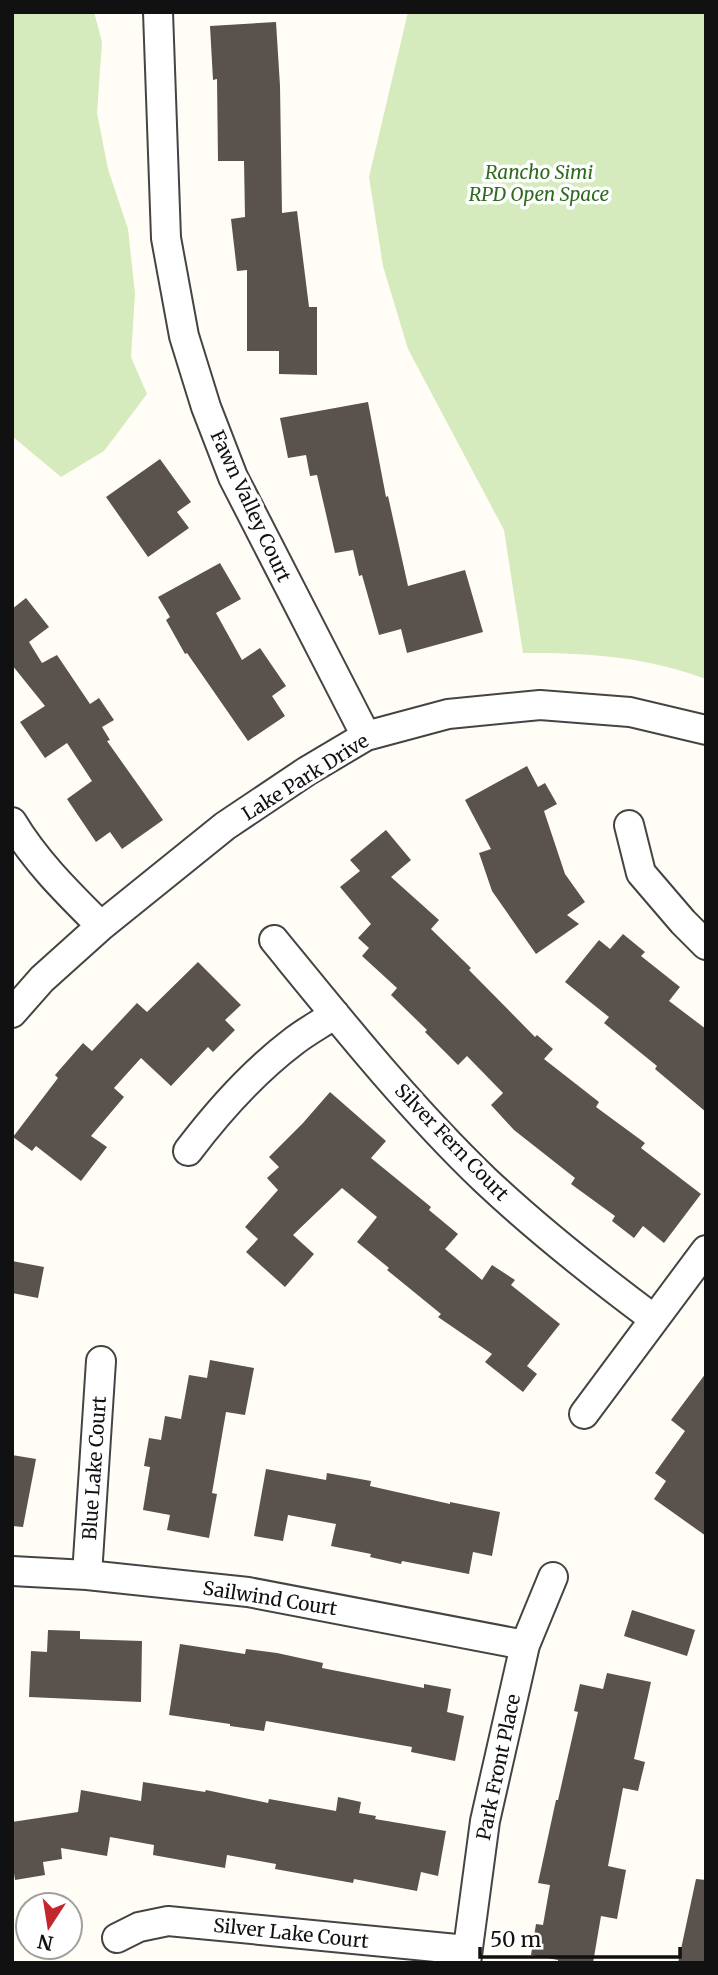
<svg xmlns="http://www.w3.org/2000/svg" width="718" height="1975" font-family="Merriweather,serif">
<style>
.green{fill:#d5ebbd}
.building{fill:#5a524d}
.lines{fill:none;stroke-linecap:round;stroke-linejoin:round}
.minor-casing{stroke:#444;stroke-width:32}
.minor{stroke:#fff;stroke-width:28}
.labels{text-anchor:middle;stroke-width:7;stroke-linejoin:round;paint-order:stroke}
.park-label{font-size:19px;font-style:italic;fill:#2f6b1f;stroke:#fff}
.street-label{font-size:19px;fill:#111;stroke:#fff}
</style>
<rect width="100%" height="100%" fill="#fffdf5"/>
<!-- green -->
<path class="green" d="M 12,12 L 94,12 L 102,42 L 97,113 L 108,169 L 128,229 L 135,293 L 131,357 L 147,394 L 104,451 L 61,477 L 12,436 Z
M 408,12 L 706,12 L 706,679 C 648,657 585,652 523,653 L 504,530 L 408,349 L 383,266 L 369,177 Z"/>
<!-- building -->
<path class="building" d="M 276,22 L 280,86 L 282,213 L 297,211 L 309,307 L 317,307 L 317,375 L 279,374 L 279,351 L 247,351 L 247,270 L 237,271 L 231,219 L 245,217 L 244,161 L 218,161 L 217,79 L 213,80 L 210,26 Z
M 368,402 L 386,497 L 388,496 L 408,586 L 465,570 L 483,632 L 407,653 L 401,629 L 379,635 L 362,575 L 359,576 L 353,550 L 335,553 L 317,475 L 310,476 L 306,455 L 288,458 L 280,418 Z
M 160,459 L 191,502 L 177,512 L 189,528 L 148,557 L 106,497 Z
M 220,563 L 241,599 L 216,613 L 242,660 L 260,648 L 286,686 L 272,696 L 285,716 L 248,741 L 187,653 L 185,654 L 166,620 L 170,617 L 158,597 Z
M 26,598 L 49,627 L 29,642 L 42,663 L 57,655 L 90,704 L 99,698 L 114,720 L 102,727 L 110,740 L 107,741 L 163,820 L 122,849 L 110,832 L 96,842 L 67,799 L 92,781 L 67,743 L 45,758 L 20,722 L 45,706 L 12,665 L 12,609 Z
M 527,766 L 538,787 L 545,783 L 557,804 L 544,811 L 565,874 L 585,902 L 567,915 L 579,924 L 536,954 L 492,891 L 479,853 L 491,849 L 465,800 Z
M 386,830 L 411,860 L 391,877 L 439,920 L 431,929 L 471,968 L 469,970 L 535,1037 L 537,1035 L 553,1049 L 544,1059 L 599,1102 L 596,1107 L 645,1143 L 641,1148 L 701,1194 L 664,1243 L 643,1226 L 634,1238 L 612,1221 L 615,1216 L 571,1184 L 575,1178 L 514,1130 L 491,1105 L 503,1093 L 467,1056 L 458,1065 L 425,1032 L 427,1030 L 391,995 L 397,988 L 362,956 L 369,948 L 358,938 L 371,924 L 340,887 L 360,871 L 350,860 Z
M 623,934 L 645,952 L 641,956 L 680,987 L 669,1001 L 706,1029 L 706,1112 L 655,1069 L 657,1066 L 604,1023 L 609,1017 L 565,982 L 599,940 L 610,949 Z
M 198,962 L 241,1005 L 225,1020 L 235,1030 L 213,1052 L 208,1047 L 171,1086 L 141,1058 L 114,1088 L 124,1097 L 91,1136 L 107,1147 L 81,1181 L 36,1146 L 32,1151 L 13,1137 L 58,1078 L 55,1075 L 83,1043 L 92,1051 L 137,1003 L 147,1012 Z
M 330,1092 L 386,1141 L 371,1158 L 431,1207 L 429,1210 L 458,1234 L 445,1249 L 482,1280 L 492,1265 L 515,1280 L 511,1285 L 560,1324 L 527,1366 L 537,1374 L 523,1392 L 485,1362 L 492,1354 L 438,1317 L 441,1314 L 387,1270 L 389,1268 L 357,1242 L 377,1217 L 342,1188 L 293,1235 L 314,1254 L 285,1287 L 246,1252 L 258,1239 L 245,1227 L 278,1190 L 267,1178 L 279,1167 L 269,1157 L 303,1123 Z
M 12,1261 L 44,1267 L 38,1298 L 12,1293 Z
M 210,1360 L 254,1368 L 245,1415 L 226,1412 L 212,1493 L 217,1494 L 209,1538 L 167,1530 L 170,1515 L 143,1510 L 150,1467 L 144,1466 L 149,1438 L 161,1440 L 165,1416 L 181,1419 L 189,1375 L 207,1378 Z
M 706,1373 L 706,1536 L 654,1499 L 666,1481 L 655,1473 L 685,1431 L 671,1420 Z
M 12,1455 L 36,1459 L 23,1527 L 12,1526 Z
M 266,1469 L 326,1480 L 327,1473 L 371,1481 L 370,1486 L 450,1504 L 450,1502 L 500,1512 L 492,1556 L 473,1552 L 469,1574 L 402,1561 L 401,1564 L 370,1557 L 371,1554 L 331,1546 L 336,1524 L 288,1515 L 283,1541 L 254,1536 Z
M 632,1610 L 695,1630 L 687,1656 L 624,1636 Z
M 48,1630 L 80,1631 L 80,1639 L 142,1641 L 141,1702 L 29,1697 L 31,1651 L 47,1652 Z
M 180,1644 L 245,1654 L 246,1649 L 277,1653 L 323,1663 L 322,1668 L 424,1688 L 424,1684 L 451,1689 L 447,1712 L 464,1716 L 455,1761 L 411,1752 L 412,1747 L 266,1721 L 264,1731 L 230,1726 L 230,1724 L 169,1715 Z
M 607,1673 L 651,1682 L 634,1759 L 645,1762 L 638,1791 L 623,1788 L 608,1866 L 626,1870 L 617,1919 L 601,1916 L 593,1963 L 558,1963 L 558,1960 L 531,1955 L 536,1924 L 543,1925 L 550,1885 L 538,1883 L 556,1800 L 558,1800 L 578,1712 L 574,1711 L 580,1684 L 603,1689 Z
M 143,1782 L 205,1792 L 206,1790 L 268,1803 L 269,1799 L 336,1811 L 338,1797 L 361,1802 L 359,1813 L 376,1816 L 375,1819 L 446,1831 L 438,1876 L 421,1872 L 417,1891 L 354,1879 L 353,1883 L 275,1869 L 276,1864 L 227,1855 L 225,1868 L 153,1855 L 154,1845 L 110,1837 L 107,1856 L 61,1848 L 62,1859 L 43,1862 L 45,1875 L 15,1880 L 12,1860 L 12,1822 L 78,1812 L 81,1790 L 141,1801 Z
M 696,1879 L 706,1880 L 706,1963 L 678,1963 Z"/>
<g class="lines">
<!-- minor casing -->
<g class="minor-casing">
<path id="minor" d="M 158,12 L 166,238 L 184,336 L 206,407 L 233,477 L 366,736
M 12,822 C 36,862 68,893 101,926
M 629,825 L 641,873 L 683,922 L 706,945
M 274,940 C 341,1022 408,1106 485,1180 C 538,1230 595,1275 654,1319
M 12,1013 L 42,979 L 101,926 L 225,826 L 307,771 L 366,736 L 448,714 L 540,705 L 630,712 L 706,730
M 188,1151 C 219,1110 253,1072 294,1041 C 307,1031 322,1023 335,1014
M 584,1414 L 706,1250
M 12,1571 L 87,1575 L 248,1592 L 525,1645
M 87,1575 L 101,1361
M 117,1938 L 139,1927 L 168,1921 L 467,1950
M 466,1963 L 485,1821 L 525,1645 L 553,1577"/>
</g>
<!-- minor -->
<use href="#minor" class="minor"/>
</g>
<g class="labels">
<!-- park labels -->
<g class="park-label">
<text x="539" y="179">Rancho Simi<tspan x="539" dy="22">RPD Open Space</tspan></text>
</g>
<!-- street labels -->
<g class="street-label">
<text transform="translate(251 506) rotate(65)" y="7">Fawn Valley Court</text>
<text transform="translate(305 777) rotate(-32)" y="7">Lake Park Drive</text>
<text transform="translate(452 1142) rotate(46)" y="7">Silver Fern Court</text>
<text transform="translate(94 1468) rotate(-86)" y="7">Blue Lake Court</text>
<text transform="translate(270 1598) rotate(9)" y="7">Sailwind Court</text>
<text transform="translate(498 1767) rotate(-78)" y="7">Park Front Place</text>
<text transform="translate(291 1933) rotate(6)" y="7">Silver Lake Court</text>
</g>
</g>
<!-- border -->
<rect width="718" height="1975" fill="none" stroke="#111111" stroke-width="28"/>
<!-- north arrow -->
<g transform="translate(49 1926) rotate(192)"><circle r="33" fill="#ffffff" stroke="#a0a0a0" stroke-width="2"/>
<path d="M0-5L12 26L0 18L-12 26Z" fill="#c4262e"/>
<text y="-10" font-size="19" font-weight="bold" text-anchor="middle" fill="#111111">N</text>
</g>
<!-- scale -->
<path d="M480 1947v10h200v-10" fill="none" stroke="#111111" stroke-width="3.5"/>
<text x="490" y="1947" font-size="21" fill="#111111" stroke="#ffffff" stroke-width="5" paint-order="stroke">50 m</text>
</svg>
